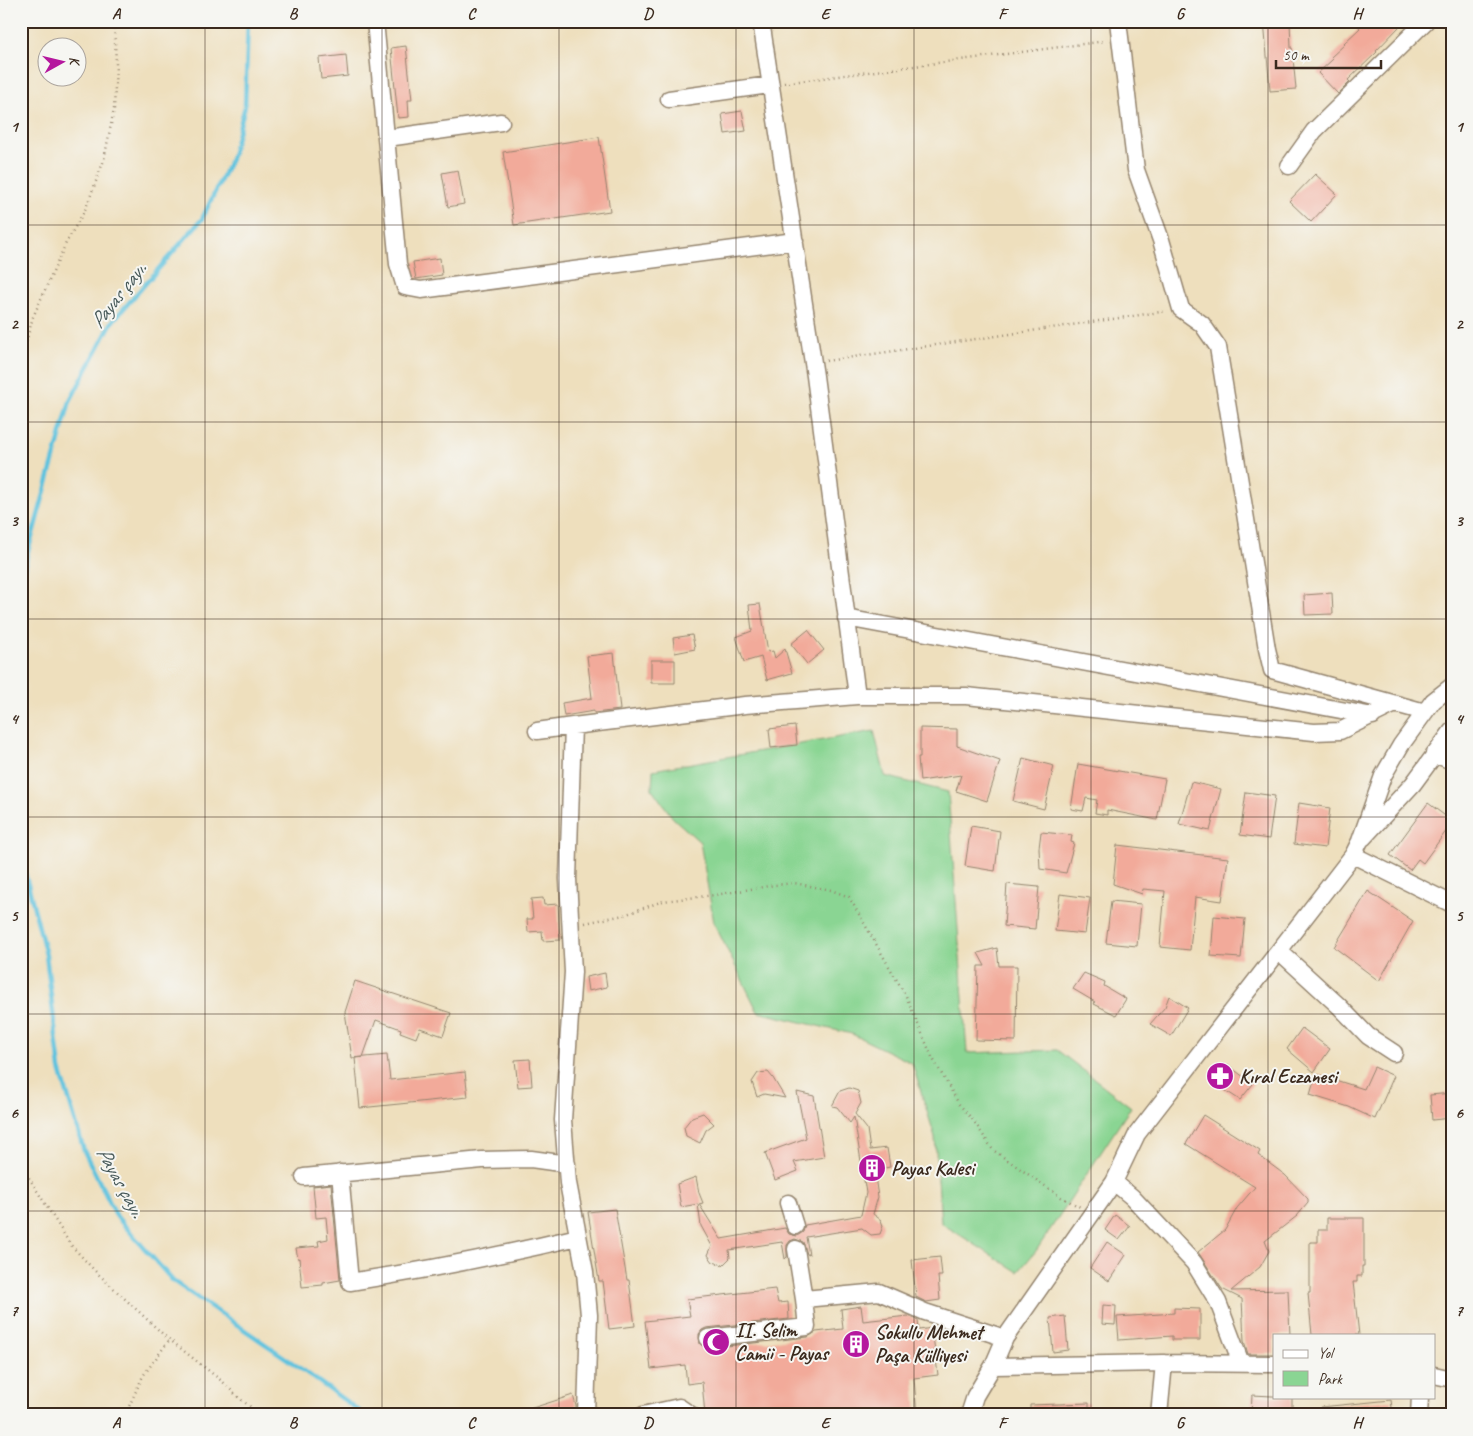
<svg xmlns="http://www.w3.org/2000/svg" width="1473" height="1436" font-family="Caveat,sans-serif">
<style>
.green{fill:#8ad593;stroke:#628058}
.lines{fill:none;stroke-linecap:round;stroke-linejoin:round}
.stream{stroke:#60c3de;stroke-width:4.5}
.building{fill:#f2aa9a}
.minor-casing{stroke:#94846e;stroke-width:19}
.path{stroke:#94846e;stroke-width:2.5;stroke-dasharray:1 4;stroke-linecap:butt}
.minor{stroke:#fff;stroke-width:16}
.grid{fill:none;stroke:#3b2a1e;stroke-width:1;stroke-opacity:0.55}
.labels{text-anchor:middle;stroke-width:4;stroke-linejoin:round;paint-order:stroke}
.poi-label{font-size:20px;font-weight:bold;fill:#3b2a1e;stroke:#f6f6f2;text-anchor:start}
.water-label{font-size:21px;font-style:italic;fill:#465858;stroke:#f6f6f2}
.neatline{fill:none;stroke:#3b2a1e;stroke-width:2}
.grid-label{font-size:16px;text-anchor:middle;font-weight:bold;fill:#3b2a1e}
</style>
<rect width="100%" height="100%" fill="#f6f6f2"/>
<filter id="ink" filterUnits="userSpaceOnUse"><feTurbulence type="fractalNoise" baseFrequency=".02" numOctaves="2"/><feDisplacementMap in="SourceGraphic" scale="10" xChannelSelector="R" yChannelSelector="G"/><feConvolveMatrix kernelMatrix="1 2 1 2 8 2 1 2 1" color-interpolation-filters="sRGB"/></filter>
<filter id="wash" filterUnits="userSpaceOnUse"><feTurbulence type="fractalNoise" baseFrequency=".0096" numOctaves="4" result="noise"/><feDisplacementMap in="SourceGraphic" scale="20" xChannelSelector="R" yChannelSelector="G"/><feGaussianBlur stdDeviation="1.12" result="paint"/><feColorMatrix in="noise" values="0 0 0 0 0 0 0 0 0 0 0 0 0 0 0 0 0 1.4 0 .05"/><feComposite in="paint" operator="in"/></filter>
<g filter="url(#wash)">
<rect width="100%" height="100%" fill="#eedfbd"/>
<!-- green -->
<path class="green" d="M 874,731 L 885,776 L 948,792 L 967,1053 L 1057,1050 L 1131,1107 L 1036,1251 L 1018,1272 L 941,1223 L 935,1137 L 912,1063 L 852,1034 L 758,1012 L 714,923 L 700,842 L 673,818 L 652,789 L 653,770 Z"/>
<g class="lines">
<!-- stream -->
<path class="stream" d="M 21,598 L 27,555 L 70,401 L 112,322 L 202,219 L 231,159 L 245,106 L 248,21
M 21,857 L 46,955 L 60,1069 L 84,1151 L 117,1217 L 173,1281 L 290,1361 L 365,1415"/>
</g>
<g id="blocks">
<!-- building -->
<path class="building" d="M 1264,21 L 1290,21 L 1291,48 L 1292,48 L 1296,89 L 1270,91 Z
M 1354,21 L 1393,21 L 1399,27 L 1376,51 L 1377,52 L 1348,80 L 1350,82 L 1338,94 L 1318,73 L 1333,59 L 1331,57 L 1345,44 L 1344,43 L 1360,28 Z
M 406,46 L 412,100 L 408,100 L 409,117 L 398,118 L 391,48 Z
M 346,55 L 348,76 L 321,79 L 319,58 Z
M 742,111 L 746,131 L 725,134 L 722,114 Z
M 599,137 L 610,211 L 514,225 L 503,152 Z
M 458,170 L 464,204 L 448,207 L 442,173 Z
M 1315,174 L 1337,194 L 1311,222 L 1289,201 Z
M 440,258 L 442,275 L 416,279 L 413,262 Z
M 1332,593 L 1333,614 L 1305,615 L 1304,595 Z
M 760,604 L 768,652 L 773,651 L 775,658 L 785,649 L 792,673 L 767,680 L 761,657 L 744,662 L 736,637 L 752,631 L 749,605 Z
M 808,630 L 824,650 L 807,664 L 791,644 Z
M 692,635 L 695,649 L 675,653 L 673,638 Z
M 614,653 L 620,710 L 594,713 L 594,711 L 564,716 L 562,703 L 592,698 L 587,656 Z
M 651,660 L 675,660 L 675,683 L 651,683 Z
M 795,726 L 797,745 L 771,748 L 769,729 Z
M 920,728 L 957,729 L 957,746 L 1000,761 L 987,801 L 956,791 L 961,775 L 920,781 L 918,757 L 920,757 Z
M 1023,758 L 1054,766 L 1044,809 L 1013,801 Z
M 1078,764 L 1165,779 L 1157,820 L 1107,810 L 1107,815 L 1095,813 L 1097,800 L 1086,798 L 1083,811 L 1071,809 Z
M 1191,782 L 1221,789 L 1210,831 L 1179,824 Z
M 1246,792 L 1275,796 L 1269,839 L 1240,835 Z
M 1299,803 L 1330,808 L 1325,848 L 1294,844 Z
M 1428,803 L 1452,821 L 1452,823 L 1423,863 L 1418,859 L 1410,870 L 1390,855 Z
M 971,826 L 1000,831 L 995,871 L 965,866 Z
M 1041,832 L 1072,835 L 1071,842 L 1074,843 L 1066,873 L 1040,869 L 1039,848 Z
M 1117,845 L 1228,858 L 1222,901 L 1195,897 L 1190,950 L 1160,947 L 1165,891 L 1143,889 L 1142,894 L 1113,884 Z
M 1007,884 L 1039,887 L 1035,929 L 1004,926 Z
M 1368,891 L 1413,921 L 1379,981 L 1334,947 Z
M 1060,894 L 1090,898 L 1085,934 L 1055,931 Z
M 543,898 L 544,905 L 558,904 L 560,940 L 543,941 L 542,931 L 528,932 L 527,919 L 533,919 L 531,899 Z
M 1111,901 L 1141,904 L 1137,946 L 1106,943 Z
M 1214,916 L 1245,919 L 1241,958 L 1211,956 Z
M 997,948 L 999,966 L 1017,966 L 1016,1041 L 976,1040 L 978,966 L 985,966 L 978,953 Z
M 605,973 L 607,987 L 588,991 L 586,977 Z
M 1084,973 L 1105,982 L 1104,986 L 1126,999 L 1116,1015 L 1094,1004 L 1095,1002 L 1073,989 Z
M 355,981 L 451,1013 L 443,1036 L 420,1028 L 416,1038 L 400,1032 L 401,1029 L 376,1020 L 363,1057 L 352,1058 L 345,1012 Z
M 1169,996 L 1188,1008 L 1171,1036 L 1150,1024 L 1165,1007 Z
M 1302,1028 L 1330,1049 L 1314,1072 L 1287,1049 Z
M 387,1055 L 390,1080 L 465,1072 L 468,1097 L 360,1108 L 355,1058 Z
M 530,1059 L 532,1086 L 518,1087 L 515,1060 Z
M 1228,1065 L 1253,1084 L 1240,1100 L 1214,1083 Z
M 1374,1067 L 1394,1076 L 1375,1119 L 1349,1107 L 1310,1095 L 1316,1074 L 1364,1089 Z
M 768,1072 L 773,1078 L 785,1098 L 764,1094 L 757,1097 L 752,1082 L 758,1073 Z
M 849,1088 L 858,1091 L 861,1103 L 855,1114 L 867,1129 L 870,1150 L 887,1148 L 890,1167 L 874,1170 L 878,1197 L 873,1214 L 881,1220 L 883,1226 L 880,1234 L 871,1235 L 862,1228 L 806,1237 L 809,1255 L 807,1254 L 803,1242 L 795,1239 L 790,1241 L 787,1245 L 787,1257 L 785,1259 L 782,1242 L 729,1250 L 730,1258 L 723,1265 L 713,1262 L 708,1255 L 712,1246 L 701,1226 L 698,1204 L 681,1207 L 677,1184 L 696,1177 L 699,1193 L 703,1203 L 699,1204 L 721,1239 L 785,1228 L 789,1234 L 797,1236 L 803,1232 L 805,1225 L 861,1215 L 866,1193 L 854,1117 L 850,1123 L 837,1107 L 832,1106 L 840,1091 Z
M 797,1092 L 814,1096 L 824,1157 L 794,1162 L 798,1171 L 775,1180 L 765,1153 L 806,1138 Z
M 1452,1093 L 1452,1118 L 1432,1120 L 1430,1095 Z
M 703,1113 L 714,1124 L 706,1130 L 700,1143 L 686,1136 L 684,1127 L 692,1117 Z
M 1203,1115 L 1260,1151 L 1258,1155 L 1285,1175 L 1308,1199 L 1308,1203 L 1297,1216 L 1265,1241 L 1269,1251 L 1260,1267 L 1231,1291 L 1288,1290 L 1290,1335 L 1274,1335 L 1274,1354 L 1248,1354 L 1244,1341 L 1242,1299 L 1222,1289 L 1198,1252 L 1225,1230 L 1237,1208 L 1255,1187 L 1186,1144 Z
M 331,1184 L 340,1280 L 323,1283 L 323,1285 L 302,1287 L 299,1258 L 298,1259 L 296,1248 L 319,1246 L 318,1241 L 328,1239 L 326,1217 L 316,1218 L 313,1186 Z
M 615,1209 L 627,1280 L 629,1280 L 635,1326 L 609,1329 L 603,1281 L 599,1281 L 588,1212 Z
M 1115,1215 L 1130,1226 L 1119,1240 L 1105,1230 Z
M 1327,1218 L 1364,1218 L 1364,1266 L 1362,1266 L 1362,1276 L 1357,1276 L 1357,1282 L 1353,1282 L 1359,1335 L 1312,1335 L 1308,1293 L 1310,1293 L 1310,1242 L 1318,1242 L 1318,1230 L 1327,1230 Z
M 1107,1242 L 1126,1255 L 1109,1281 L 1090,1268 Z
M 940,1257 L 942,1276 L 938,1276 L 940,1300 L 926,1302 L 916,1297 L 912,1260 Z
M 775,1289 L 778,1303 L 788,1302 L 789,1319 L 706,1328 L 702,1330 L 699,1334 L 700,1344 L 704,1347 L 709,1348 L 808,1337 L 816,1332 L 843,1329 L 841,1309 L 861,1306 L 863,1321 L 908,1316 L 918,1320 L 919,1330 L 932,1328 L 938,1375 L 914,1378 L 917,1415 L 705,1415 L 702,1382 L 687,1384 L 685,1365 L 651,1369 L 645,1321 L 690,1316 L 687,1299 Z
M 1103,1305 L 1116,1306 L 1115,1325 L 1102,1324 Z
M 1174,1308 L 1200,1309 L 1200,1340 L 1172,1340 L 1172,1336 L 1119,1340 L 1117,1317 L 1174,1313 Z
M 1065,1316 L 1068,1350 L 1053,1352 L 1050,1318 Z
M 573,1395 L 576,1406 L 576,1415 L 520,1415 L 520,1412 Z
M 1252,1395 L 1292,1397 L 1292,1415 L 1251,1415 Z
M 1391,1400 L 1393,1415 L 1322,1415 L 1321,1407 Z
M 1089,1403 L 1089,1415 L 1030,1415 L 1030,1405 Z"/>
</g>
</g>
<g filter="url(#ink)">
<use href="#blocks" fill-opacity="0" stroke="#94846e" stroke-width="1"/>
<g class="lines">
<!-- minor casing -->
<g class="minor-casing">
<path id="minor" d="M 375,21 L 398,264 L 405,287 L 421,290 L 795,241
M 761,21 L 815,376 L 857,696 L 966,696 L 1314,732 L 1340,731 L 1395,704
M 1118,21 L 1136,170 L 1161,240 L 1181,309 L 1202,324 L 1218,347 L 1267,649 L 1272,670 L 1425,712
M 669,99 L 770,85
M 387,138 L 501,122
M 1289,166 L 1314,131 L 1426,21
M 846,618 L 1373,716
M 537,731 L 573,726
M 1434,754 L 1452,761
M 1363,838 L 1413,784 L 1452,731
M 1353,855 L 1452,904
M 1279,951 L 1339,1006 L 1368,1036 L 1394,1053
M 340,1173 L 350,1282 C 427,1270 503,1255 578,1237
M 304,1177 L 482,1160 L 531,1159 L 567,1164
M 1114,1182 L 1132,1197 L 1194,1263 L 1218,1302 L 1241,1363
M 788,1203 L 795,1226
M 796,1249 L 804,1299 L 879,1292 L 925,1312 L 1005,1338
M 708,1338 L 807,1327 L 804,1299
M 993,1366 L 1164,1363 L 1274,1364
M 1434,1375 L 1452,1379
M 586,1415 L 589,1315 L 585,1272 L 568,1183 L 563,1120 L 573,972 L 568,879 L 573,726 L 745,705 L 857,696
M 643,1415 L 679,1407 L 691,1415
M 969,1415 L 975,1396 L 993,1366 L 1005,1338 L 1114,1182 L 1137,1134 L 1353,855 L 1360,841 L 1383,776 L 1401,745 L 1433,701 L 1452,686
M 1159,1415 L 1164,1363
M 1419,1415 L 1420,1397"/>
</g>
<!-- path -->
<path class="path" d="M 784,83 L 1106,41
M 21,361 L 33,317 L 66,243 L 86,208 L 104,160 L 114,109 L 116,64 L 114,21
M 826,361 L 1167,311
M 585,923 L 624,915 L 663,901 L 715,895 L 775,885 L 794,883 L 831,890 L 849,897 L 906,996 L 932,1057 L 959,1104 L 973,1120 L 993,1150 L 1061,1197 L 1080,1207
M 21,1165 L 70,1244 L 95,1271 L 165,1336 L 223,1382 L 239,1398 L 261,1415
M 125,1415 L 143,1376 L 170,1339"/>
<!-- minor -->
<use href="#minor" class="minor"/>
</g>
</g>
<!-- grid -->
<path class="grid" d="M 205,21 L 205,1415M 382,21 L 382,1415M 559,21 L 559,1415M 736,21 L 736,1415M 914,21 L 914,1415M 1091,21 L 1091,1415M 1268,21 L 1268,1415M 21,225 L 1452,225M 21,422 L 1452,422M 21,619 L 1452,619M 21,817 L 1452,817M 21,1014 L 1452,1014M 21,1211 L 1452,1211"/>
<!-- icons -->
<defs>
<g id="pharmacy-disc" transform="scale(1.4375)"><circle r="9.5" fill="#b5179e" stroke="#f6f6f2"/><path d="M-2-6h4v4h4v4h-4v4h-4v-4h-4v-4h4Z" fill="#fff"/></g>
<g id="building-disc" transform="scale(1.4375)"><circle r="9.5" fill="#b5179e" stroke="#f6f6f2"/><path d="M-4-6H4V6H1V3H-1V6H-4ZM-2.5-4.3h1.7v1.8h-1.7ZM.8-4.3h1.7v1.8H.8ZM-2.5-1h1.7V.8h-1.7ZM.8-1h1.7V.8H.8Z" fill="#fff"/></g>
<g id="mosque-disc" transform="scale(1.4375)"><circle r="9.5" fill="#b5179e" stroke="#f6f6f2"/><path d="M3.5-4.9A6 6 0 1 0 3.5 4.9A5 5 0 1 1 3.5-4.9Z" fill="#fff"/></g>
</defs>
<g fill-rule="evenodd">
<use href="#pharmacy-disc" x="1220" y="1076"/>
<use href="#building-disc" x="872" y="1168"/>
<use href="#mosque-disc" x="716" y="1342"/>
<use href="#building-disc" x="856" y="1344"/>
</g>
<g class="labels">
<!-- poi labels -->
<g class="poi-label">
<text x="1239" y="1083">Kıral Eczanesi</text>
<text x="891" y="1175">Payas Kalesi</text>
<text x="735" y="1337">II. Selim<tspan x="735" dy="23">Camii - Payas</tspan></text>
<text x="875" y="1339">Sokullu Mehmet<tspan x="875" dy="23">Paşa Külliyesi</tspan></text>
</g>
<!-- water labels -->
<g class="water-label">
<text transform="translate(118 295) rotate(-52)" y="7">Payas çayı.</text>
<text transform="translate(121 1182) rotate(61)" y="7">Payas çayı.</text>
</g>
</g>
<!-- margin -->
<rect width="1473" height="1436" fill="none" stroke="#f6f6f2" stroke-width="55"/>
<!-- legend -->
<rect x="1273" y="1334" width="162" height="65" fill="#f6f6f2" stroke="#aba49d"/>
<rect x="1283" y="1350" width="25" height="8" fill="#ffffff" stroke="#aba49d"/>
<text x="1318" y="1358" font-size="15" fill="#3b2a1e">Yol</text>
<rect x="1283" y="1371" width="25" height="15" fill="#8ad593" stroke="#aba49d"/>
<text x="1318" y="1384" font-size="15" fill="#3b2a1e">Park</text>
<!-- north arrow -->
<g transform="translate(62 62) rotate(82)"><circle r="24" fill="#f6f6f2" stroke="#aba49d"/>
<path d="M0-4L9 19L0 12L-9 19Z" fill="#b5179e"/>
<text y="-8" font-size="14" font-weight="bold" text-anchor="middle" fill="#3b2a1e">K</text>
</g>
<!-- scale -->
<path d="M1276 60v8h105v-8" fill="none" stroke="#3b2a1e" stroke-width="2.5"/>
<text x="1283" y="60" font-size="15" fill="#3b2a1e" stroke="#f6f6f2" stroke-width="4" paint-order="stroke">50 m</text>
<rect x="28" y="28" width="1418" height="1380" class="neatline"/>
<g class="grid-label">
<text x="116" y="19">A</text>
<text x="293" y="19">B</text>
<text x="471" y="19">C</text>
<text x="648" y="19">D</text>
<text x="825" y="19">E</text>
<text x="1002" y="19">F</text>
<text x="1180" y="19">G</text>
<text x="1357" y="19">H</text>
<text x="14" y="132">1</text>
<text x="1459" y="132">1</text>
<text x="14" y="329">2</text>
<text x="1459" y="329">2</text>
<text x="14" y="526">3</text>
<text x="1459" y="526">3</text>
<text x="14" y="724">4</text>
<text x="1459" y="724">4</text>
<text x="14" y="921">5</text>
<text x="1459" y="921">5</text>
<text x="14" y="1118">6</text>
<text x="1459" y="1118">6</text>
<text x="14" y="1316">7</text>
<text x="1459" y="1316">7</text>
<text x="116" y="1428">A</text>
<text x="293" y="1428">B</text>
<text x="471" y="1428">C</text>
<text x="648" y="1428">D</text>
<text x="825" y="1428">E</text>
<text x="1002" y="1428">F</text>
<text x="1180" y="1428">G</text>
<text x="1357" y="1428">H</text>
</g>
</svg>
